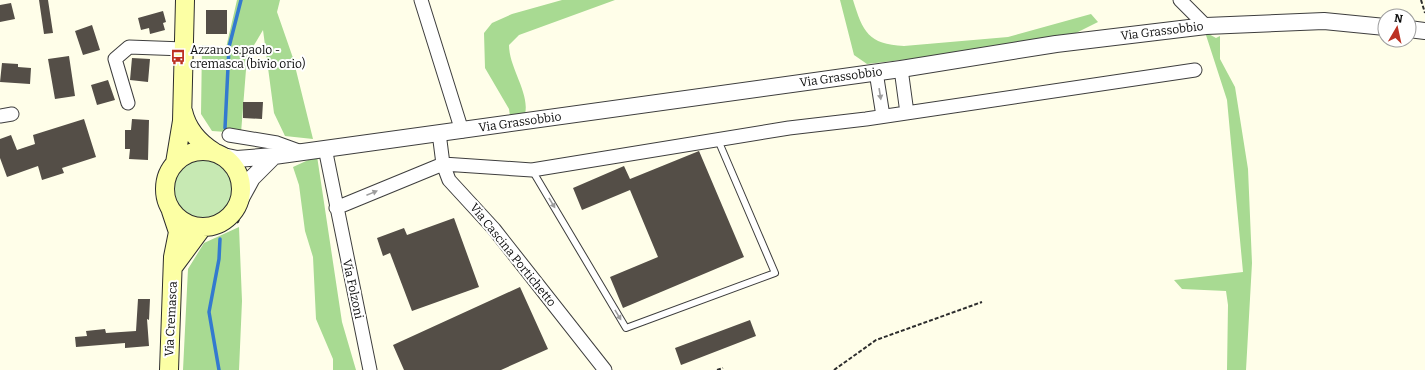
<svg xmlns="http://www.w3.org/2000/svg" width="1425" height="370" font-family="Bitter,serif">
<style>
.green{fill:#c7e9b3}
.forest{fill:#a8da92}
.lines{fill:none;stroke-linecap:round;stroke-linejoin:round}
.stream{stroke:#337acf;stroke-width:3.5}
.building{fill:#544e47}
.service-casing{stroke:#3e3e3e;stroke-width:8}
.minor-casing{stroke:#3e3e3e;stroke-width:15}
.tertiary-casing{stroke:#3e3e3e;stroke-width:18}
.secondary-casing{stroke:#2d2d2d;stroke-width:20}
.path{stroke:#2d2d2d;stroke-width:2;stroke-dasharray:4 2;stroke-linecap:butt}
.service{stroke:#fff;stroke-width:6}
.minor{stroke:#fff;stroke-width:13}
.tertiary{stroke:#fff;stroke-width:16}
.secondary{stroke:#fcffa4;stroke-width:18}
.oneway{fill:#9d9d9d}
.labels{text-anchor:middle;stroke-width:4;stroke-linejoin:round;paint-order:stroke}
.street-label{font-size:12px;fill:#0b0b0b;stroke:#fff}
.poi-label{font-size:12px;fill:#0b0b0b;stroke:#fff;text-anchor:start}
</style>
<rect width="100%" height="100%" fill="#fffee9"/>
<!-- green -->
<path class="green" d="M172 190a30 30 0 1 1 60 0a30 30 0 1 1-60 0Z"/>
<!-- forest -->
<path class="forest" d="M 237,0 L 280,0 L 277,12 L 293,58 L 313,139 L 285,136 L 274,113 L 263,30 L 247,57 L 241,133 L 212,131 L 201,114 L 202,45 L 226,48 Z
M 562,0 L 615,0 L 519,35 L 509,45 C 509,68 530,93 525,114 L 510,116 L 509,109 L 485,68 L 484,33 L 492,23 L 512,14 Z
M 840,0 L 853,0 C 863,32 868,44 904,46 L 1008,37 L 1091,14 L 1098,22 L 1074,34 L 927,57 L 867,64 L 854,55 Z
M 1205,32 L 1216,38 L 1220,36 L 1220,59 L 1235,87 L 1248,169 L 1252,263 L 1246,370 L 1227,370 L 1228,305 L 1226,291 L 1182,289 L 1174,280 L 1243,272 L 1227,100 Z
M 317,156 L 342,322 L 356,370 L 333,370 L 333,359 L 316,319 L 313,257 L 305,231 L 299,185 L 293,167 Z
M 239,227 L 242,301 L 239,370 L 183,370 L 188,269 L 204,243 Z"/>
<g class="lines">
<!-- stream -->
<path class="stream" d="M 225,128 L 229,47 L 241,0
M 219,370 L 209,312 L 219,259 L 220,239"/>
</g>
<!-- building -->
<path class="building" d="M 39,0 L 48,0 L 53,33 L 44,34 Z
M 11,3 L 15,19 L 0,22 L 0,5 Z
M 206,10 L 227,10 L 227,34 L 206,34 Z
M 163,11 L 166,22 L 163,23 L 165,30 L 150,34 L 149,28 L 141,30 L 138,18 Z
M 92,25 L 100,50 L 83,55 L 75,31 Z
M 69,56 L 75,96 L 55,99 L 48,59 Z
M 132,58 L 150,59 L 148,82 L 130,80 Z
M 2,63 L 18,64 L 18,67 L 31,68 L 30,84 L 0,82 Z
M 108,80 L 115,100 L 97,105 L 91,85 Z
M 243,102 L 263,102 L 262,119 L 243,118 Z
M 84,119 L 96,157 L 62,168 L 64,173 L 42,180 L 38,166 L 7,177 L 0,158 L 0,139 L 11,135 L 17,150 L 35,144 L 33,135 Z
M 132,119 L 149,120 L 148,160 L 129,159 L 130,149 L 125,149 L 125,130 L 131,130 Z
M 699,151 L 744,257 L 623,308 L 610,277 L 658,257 L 630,190 L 582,210 L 573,188 L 624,166 L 630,179 Z
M 454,218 L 479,287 L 412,311 L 390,253 L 383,256 L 377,238 L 404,228 L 407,235 Z
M 520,287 L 548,349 L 501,370 L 404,370 L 393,345 Z
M 138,299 L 150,299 L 149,320 L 147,319 L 149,346 L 125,348 L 125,343 L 76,347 L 75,337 L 87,336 L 86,331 L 105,329 L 106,333 L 136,331 Z
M 750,320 L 756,336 L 681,365 L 675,348 Z"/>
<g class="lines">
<!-- service casing -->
<g class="service-casing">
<path id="service" d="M 532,170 L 626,328 L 775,273 L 718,140"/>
</g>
<!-- minor casing -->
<g class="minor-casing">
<path id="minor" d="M 421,0 L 462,131
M 1180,0 L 1206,26
M 901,69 L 907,113
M 876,72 L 883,116
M 128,103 L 115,59 L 129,47 L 184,49
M 0,116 L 12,114
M 439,133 L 443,164 L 449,180 L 494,229 L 605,370
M 229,135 L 277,143 L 299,151
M 325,148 L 370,370
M 336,208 L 443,164 L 532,170 L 789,128 L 866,119 L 1195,70"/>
</g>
<!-- tertiary casing -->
<g class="tertiary-casing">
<path id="tertiary" d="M 1409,29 L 1425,31
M 223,156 L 237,159 L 274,156 L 901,69 L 1056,44 L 1206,26 L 1324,21 L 1385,27
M 240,200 L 252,178 L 274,156"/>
</g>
<!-- secondary casing -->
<g class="secondary-casing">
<path id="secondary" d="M 183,111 C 187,129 198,142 214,152
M165 189a38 38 0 1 1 76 0a38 38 0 1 1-76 0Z
M 175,163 L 182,121 L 185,0
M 174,266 L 202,228
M 169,370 L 173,257 L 178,232 L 171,211"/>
</g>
<!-- path -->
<path class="path" d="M 1421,0 L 1425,13
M 215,233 L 238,222 L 242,212
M 717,370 L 723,368
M 834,370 L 876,340 L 982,302"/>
<!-- service -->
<use href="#service" class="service"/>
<!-- minor -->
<use href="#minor" class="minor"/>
<!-- tertiary -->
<use href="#tertiary" class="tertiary"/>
<!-- secondary -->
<use href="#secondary" class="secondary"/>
</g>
<!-- one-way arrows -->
<defs><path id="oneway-solid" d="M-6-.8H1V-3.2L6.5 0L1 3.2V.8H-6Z"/></defs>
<g class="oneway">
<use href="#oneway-solid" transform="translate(880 94) rotate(81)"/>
<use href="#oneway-solid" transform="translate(372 193) rotate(-22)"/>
<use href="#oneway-solid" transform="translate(552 203) rotate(59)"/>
<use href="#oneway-solid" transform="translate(618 315) rotate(59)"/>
</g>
<!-- icons -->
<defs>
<g id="bus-bare" transform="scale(1.2)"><path d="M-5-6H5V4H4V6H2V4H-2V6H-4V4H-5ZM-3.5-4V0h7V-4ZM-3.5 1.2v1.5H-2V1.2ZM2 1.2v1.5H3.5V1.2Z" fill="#bc3122" stroke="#fff" stroke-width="2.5" paint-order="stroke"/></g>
</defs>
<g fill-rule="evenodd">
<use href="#bus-bare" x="178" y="57"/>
</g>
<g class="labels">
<!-- street labels -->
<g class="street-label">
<text transform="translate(1162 31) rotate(-7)" y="4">Via Grassobbio</text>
<text transform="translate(841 77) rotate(-8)" y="4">Via Grassobbio</text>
<text transform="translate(520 122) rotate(-8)" y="4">Via Grassobbio</text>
<text transform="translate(513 255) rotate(51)" y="4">Via Cascina Portichetto</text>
<text transform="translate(353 289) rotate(78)" y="4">Via Folzoni</text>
<text transform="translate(171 319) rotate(-87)" y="4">Via Cremasca</text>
</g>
<!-- poi labels -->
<g class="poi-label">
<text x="190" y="54">Azzano s.paolo -<tspan x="190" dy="14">cremasca (bivio orio)</tspan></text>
</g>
</g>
<!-- north arrow -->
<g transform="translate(1397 28) rotate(9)"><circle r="19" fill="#ffffff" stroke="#9d9d9d"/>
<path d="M0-3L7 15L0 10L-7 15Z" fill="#bc3122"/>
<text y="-6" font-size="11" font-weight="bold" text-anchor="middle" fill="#0b0b0b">N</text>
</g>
</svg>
